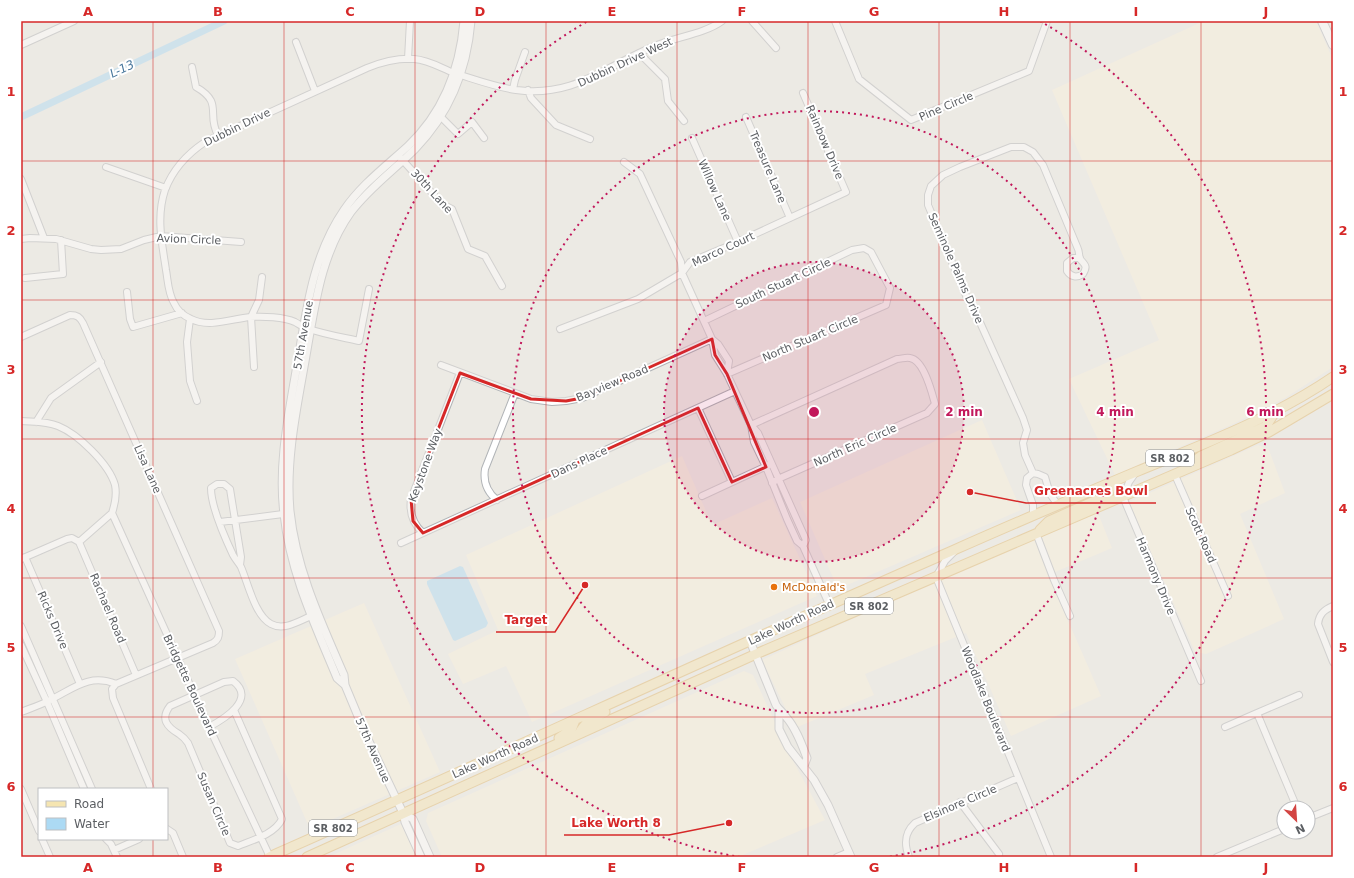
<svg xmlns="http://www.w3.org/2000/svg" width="1354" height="878" font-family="'DejaVu Sans',sans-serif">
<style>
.commercial{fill:#f9f1dc}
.water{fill:#acdaf4}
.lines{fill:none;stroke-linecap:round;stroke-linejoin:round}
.canal{stroke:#acdaf4;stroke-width:7}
.minor-casing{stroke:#b1b4b7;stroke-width:8}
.tertiary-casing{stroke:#b1b4b7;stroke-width:9}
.secondary-casing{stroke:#b0b3b7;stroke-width:10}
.primary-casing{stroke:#e0b76a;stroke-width:11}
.minor{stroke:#fff;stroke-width:6}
.tertiary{stroke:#fff;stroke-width:7}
.secondary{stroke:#fff;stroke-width:8}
.primary{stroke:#f5e5b1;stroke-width:9}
.marked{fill:none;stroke:#d62828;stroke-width:3;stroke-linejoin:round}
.grid{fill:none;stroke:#d62828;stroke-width:1;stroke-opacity:0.55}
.ring{fill:none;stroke:#c2185b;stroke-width:2;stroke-dasharray:2 4}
.food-dot{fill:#e8710a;stroke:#fff;stroke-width:1.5}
.labels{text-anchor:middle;stroke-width:4;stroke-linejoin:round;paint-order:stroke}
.shield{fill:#fff;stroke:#8d8f92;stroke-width:1}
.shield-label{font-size:10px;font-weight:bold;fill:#5c5f63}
.street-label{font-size:11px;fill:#5c5f63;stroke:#fff}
.food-label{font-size:11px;fill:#c56008;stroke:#fff;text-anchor:start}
.water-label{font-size:12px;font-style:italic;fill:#48779c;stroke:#fff}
.centre{fill:#c2185b;stroke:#fff;stroke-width:2}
.ring-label{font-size:12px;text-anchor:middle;font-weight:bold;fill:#c2185b;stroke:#fff;stroke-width:4;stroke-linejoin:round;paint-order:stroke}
.leader{fill:none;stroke:#d62828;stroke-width:1.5}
.callout-dot{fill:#d62828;stroke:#fff;stroke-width:1.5}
.callout-label{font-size:12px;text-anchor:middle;font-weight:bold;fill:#d62828;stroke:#fff;stroke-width:4;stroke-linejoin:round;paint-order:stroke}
.neatline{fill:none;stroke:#d62828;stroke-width:1.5}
.grid-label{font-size:13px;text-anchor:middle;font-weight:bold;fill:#d62828}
</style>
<rect width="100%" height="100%" fill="#eceae4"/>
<!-- commercial -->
<path class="commercial" d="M 1204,21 L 1316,21 L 1333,60 L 1333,367 L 1285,398 L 1233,424 L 1115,475 L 1069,379 L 1159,340 L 1052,90 Z
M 982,420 L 1021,510 L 838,589 L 800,502 Z
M 1258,445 L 1269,450 L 1285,493 L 1240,514 L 1284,619 L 1206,654 L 1195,652 L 1129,502 Z
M 682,456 L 712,525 L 772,498 L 817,596 L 532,722 L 506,666 L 463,684 L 448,654 L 498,630 L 466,555 Z
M 1098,513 L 1112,548 L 1048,575 L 1101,696 L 1011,736 L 966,633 L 865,674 L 874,695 L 795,728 L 762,660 L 947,576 Z
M 364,603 L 440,772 L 310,829 L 235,659 Z
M 744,671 L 753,675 L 791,757 L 825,820 L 738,857 L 442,857 L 426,821 L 428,813 Z
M 401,824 L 416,857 L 329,857 L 350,847 Z"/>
<!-- water -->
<path class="water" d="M 460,566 L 463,567 L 488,623 L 486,627 L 455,641 L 453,640 L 427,584 L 427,581 Z"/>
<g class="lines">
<!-- canal -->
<path class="canal" d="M 21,117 L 224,21"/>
<!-- minor casing -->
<g class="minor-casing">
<path id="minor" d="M 752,21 L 776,48
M 835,21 L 859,79 L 911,120 L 1029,71 L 1047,21
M 296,42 L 315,91
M 21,45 L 74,21
M 639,53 L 665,79 L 668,101 L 684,121
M 408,59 L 410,21
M 192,67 L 196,87 C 224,103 206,114 218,135
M 513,89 L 515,80 L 525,52
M 528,90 L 531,98 L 556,125 L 590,139
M 438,114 L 458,134 L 472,122 L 484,138
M 746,117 L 790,218
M 692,138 L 738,242
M 398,155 L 442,204 L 452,209 L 468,249 L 485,256 L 502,286
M 624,162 L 640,174 L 681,262 L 682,273 L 712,339 L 715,355 L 727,374 L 751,425 L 754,442 L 766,467 L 787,519 L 797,541 L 803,546 L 829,604
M 106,167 L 166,188
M 21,179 L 44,238
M 21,239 L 30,238 L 56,239 L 91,249 L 101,250 L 121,249 L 144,240 L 161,236 L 241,242
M 25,278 L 63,274 L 61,240
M 369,289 L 359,341 C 341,337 323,334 306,328 C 302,327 299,324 295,322 C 284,317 263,316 250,317 C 231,319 209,328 191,319 C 184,316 177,310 174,303 C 168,293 168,281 166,270 C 162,243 156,217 165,190 C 173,169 187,154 205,142 L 367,68 C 382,62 398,58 414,59 C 429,60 441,68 454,73 C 474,79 495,87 516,90 C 575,98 606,65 657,45 C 677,37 706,33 722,21
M 127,292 L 130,319 L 133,327 L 182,313
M 190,319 L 187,342 L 190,381 L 197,401
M 704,321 L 852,250 L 864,248 L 871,252 L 890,288 L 886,305 L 727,374
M 560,329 L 638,299 L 682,273 L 690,262 L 738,242 L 846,192 L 803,93
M 21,337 L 70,315 C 77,315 80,317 83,323 L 219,631 C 219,637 218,640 213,643 L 116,684 C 89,673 73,689 50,700 C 41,705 31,708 21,712
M 712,339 L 718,344 L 729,361 L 727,374
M 441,365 L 531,399 L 552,402 L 566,401 L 582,398 L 712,339
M 254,367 L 251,317 L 259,300 L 262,277
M 698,408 L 732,482
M 21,421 C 34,422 46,421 58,426 C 78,434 109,464 115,485 C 117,495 115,504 112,513 L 209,727 L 270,857
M 36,422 L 51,398 L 101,362
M 751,425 L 897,359 C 901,359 906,357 910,358 C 924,360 932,393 935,404 L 927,413 L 778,479 L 772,483
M 752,426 L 758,433 L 806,540 L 803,546
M 1136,472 L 1129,482 L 1123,497 L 1201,681
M 1033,473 L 1025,455 L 1023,443 L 1027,430 L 1023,418 L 974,309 L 967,298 L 928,205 L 928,195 L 931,186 L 943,175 L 960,167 L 1011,147 L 1024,147 L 1033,152 L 1043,165 L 1078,249 C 1079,251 1079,256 1080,259 C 1085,265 1088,266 1083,274 C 1077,278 1071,277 1067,271 L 1067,263 L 1073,258 L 1080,258
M 1175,475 L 1228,596
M 702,496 L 769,465
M 497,500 C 487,492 483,482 485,469 L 515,393
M 1033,516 L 1033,505 L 1026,485 L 1027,478 L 1033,473 L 1038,474 L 1045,477 L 1050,494 L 1058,505
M 220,522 L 283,514
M 423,533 C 413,524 409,513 411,499 L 460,373
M 1036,533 L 1054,580 L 1070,616
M 79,542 L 136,675
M 79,542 L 112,513
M 401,543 L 735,391
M 954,552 L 945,561 L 936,577 L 1051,857
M 25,557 L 80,684
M 21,559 L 67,539 L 72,538 L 79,542
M 240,565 L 241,557 L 230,489 L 224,484 L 217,484 L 211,488 C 211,506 225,538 233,555 C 235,559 239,563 241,567 C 248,583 255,616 271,624 C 284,631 299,621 311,616
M 1333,606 C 1324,610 1319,614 1318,624 L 1333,662
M 21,626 L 92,789
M 21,645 L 47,702 L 84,789
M 116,684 L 112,689 L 113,698 L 151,789
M 209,727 C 224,719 257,699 233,681 L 224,682 L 170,706 C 160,719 167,727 179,734 C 182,736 186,740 188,743 L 230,843 L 238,846 C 253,840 275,834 282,819 L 234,710
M 1225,727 L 1257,713
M 21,789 L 39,831
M 960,802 L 999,854
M 1297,808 L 1257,713 L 1299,695
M 1308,818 L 1333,808
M 167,829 L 173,833 L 183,857
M 42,839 L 50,857
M 106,839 L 111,844 L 117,857
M 114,850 L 139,839
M 837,857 L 849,852
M 909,857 C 904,844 904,833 915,823 L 1018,778
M 1217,857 L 1284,829"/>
</g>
<!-- tertiary casing -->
<g class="tertiary-casing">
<path id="tertiary" d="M 750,641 L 776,705 C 779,710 783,712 786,717 C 796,728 802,745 807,758 L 804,766
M 345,685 L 337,678 C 315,625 290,572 284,514 C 278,466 288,418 296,371 C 306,315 311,258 344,210 C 361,185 385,167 408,146 C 443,113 460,68 464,21
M 779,711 L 779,729 L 788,747 L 814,780 L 828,805 L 851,857
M 403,813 L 413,819 L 430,857
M 421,857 L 405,822 L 403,813 L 365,733 L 345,685 L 344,675 C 321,622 296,569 290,511 C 285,455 299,399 308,344 C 316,298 323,251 351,212 C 369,188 393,171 415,149 C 449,114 467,70 471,21"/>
</g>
<!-- secondary casing -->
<g class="secondary-casing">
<path id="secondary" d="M 1322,21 L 1333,45"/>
</g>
<!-- primary casing -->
<g class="primary-casing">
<path id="primary" d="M 1189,465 L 1201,456 L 1266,426 L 1275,412
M 1040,530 L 1049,521 L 1108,495 L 1111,483
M 579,734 C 585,722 594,718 605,712
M 559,738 L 571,730 L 575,720
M 269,857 C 498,756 725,650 954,550 C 1015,523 1076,497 1138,471 C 1204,444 1273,418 1333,377
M 307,857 L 756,654 L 1231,450 L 1269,432 L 1333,394"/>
</g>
<!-- minor -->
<use href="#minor" class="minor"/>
<!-- tertiary -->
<use href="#tertiary" class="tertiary"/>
<!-- secondary -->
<use href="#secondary" class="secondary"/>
<!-- primary -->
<use href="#primary" class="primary"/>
</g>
<!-- marked area -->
<path d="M0 0H1354V878H0ZM 712,339 L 715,355 L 727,374 L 766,467 L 732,482 L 698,408 L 423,533 L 413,521 L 411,499 L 460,373 L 531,399 L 566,401 L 582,398 Z" fill="#eceae4" fill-opacity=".55" fill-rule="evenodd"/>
<path class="marked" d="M 712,339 L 715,355 L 727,374 L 766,467 L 732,482 L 698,408 L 423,533 L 413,521 L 411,499 L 460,373 L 531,399 L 566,401 L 582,398 Z"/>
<!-- grid -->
<path class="grid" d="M 153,21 L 153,789M 284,21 L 284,857M 415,21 L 415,857M 546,21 L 546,857M 677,21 L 677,857M 808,21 L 808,857M 939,21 L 939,857M 1070,21 L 1070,857M 1201,21 L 1201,857M 21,161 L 1333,161M 21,300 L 1333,300M 21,439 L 1333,439M 21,578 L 1333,578M 21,717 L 1333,717M 153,839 L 153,857"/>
<!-- distance rings -->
<circle cx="814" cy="412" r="150" fill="#c2185b" fill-opacity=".12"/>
<g class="ring">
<circle cx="814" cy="412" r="150"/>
<circle cx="814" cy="412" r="301"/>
<path d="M740 857A451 451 0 0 1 588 21M1040 21A451 451 0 0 1 888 857"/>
</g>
<!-- markers -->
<circle class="food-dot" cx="774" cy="587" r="4"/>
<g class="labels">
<!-- shield labels -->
<g class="shield">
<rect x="1146" y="450" width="48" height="16" rx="3"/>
<rect x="845" y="598" width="48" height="16" rx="3"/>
<rect x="309" y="820" width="48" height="16" rx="3"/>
</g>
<g class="shield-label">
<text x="1170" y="462">SR 802</text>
<text x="869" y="610">SR 802</text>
<text x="333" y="832">SR 802</text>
</g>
<!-- street labels -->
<g class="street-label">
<text transform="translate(625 62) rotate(-25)" y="4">Dubbin Drive West</text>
<text transform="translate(946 106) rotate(-23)" y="4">Pine Circle</text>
<text transform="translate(237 127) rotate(-26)" y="4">Dubbin Drive</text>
<text transform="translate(825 142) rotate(67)" y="4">Rainbow Drive</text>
<text transform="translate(768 167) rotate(67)" y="4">Treasure Lane</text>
<text transform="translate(715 190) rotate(66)" y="4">Willow Lane</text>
<text transform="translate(432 191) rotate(47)" y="4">30th Lane</text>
<text transform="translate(189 239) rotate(2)" y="4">Avion Circle</text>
<text transform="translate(723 249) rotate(-25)" y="4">Marco Court</text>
<text transform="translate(956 268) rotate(66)" y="4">Seminole Palms Drive</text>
<text transform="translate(783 283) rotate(-25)" y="4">South Stuart Circle</text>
<text transform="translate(303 335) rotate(-80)" y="4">57th Avenue</text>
<text transform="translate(810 338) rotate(-23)" y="4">North Stuart Circle</text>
<text transform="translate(612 383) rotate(-23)" y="4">Bayview Road</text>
<text transform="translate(855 445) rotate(-24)" y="4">North Eric Circle</text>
<text transform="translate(579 462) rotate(-25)" y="4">Dans Place</text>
<text transform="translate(425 465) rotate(-70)" y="4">Keystone Way</text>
<text transform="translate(148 469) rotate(66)" y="4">Lisa Lane</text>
<text transform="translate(1201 535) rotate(66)" y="4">Scott Road</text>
<text transform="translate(1156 576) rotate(67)" y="4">Harmony Drive</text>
<text transform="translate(108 608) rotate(67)" y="4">Rachael Road</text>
<text transform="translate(53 620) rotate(67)" y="4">Ricks Drive</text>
<text transform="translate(791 622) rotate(-25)" y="4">Lake Worth Road</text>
<text transform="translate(190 685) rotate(65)" y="4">Bridgette Boulevard</text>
<text transform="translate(986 699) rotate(68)" y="4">Woodlake Boulevard</text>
<text transform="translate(373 750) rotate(66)" y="4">57th Avenue</text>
<text transform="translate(495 756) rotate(-24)" y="4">Lake Worth Road</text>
<text transform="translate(960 803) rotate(-23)" y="4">Elsinore Circle</text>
<text transform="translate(214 804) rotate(67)" y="4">Susan Circle</text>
</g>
<!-- food labels -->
<g class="food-label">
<text x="782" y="591">McDonald's</text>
</g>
<!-- water labels -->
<g class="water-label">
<text transform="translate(122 69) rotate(-25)" y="4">L-13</text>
</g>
</g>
<circle cx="814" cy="412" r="6" class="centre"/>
<g class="ring-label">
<text x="964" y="416">2 min</text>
<text x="1115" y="416">4 min</text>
<text x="1265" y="416">6 min</text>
</g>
<!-- callouts -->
<path class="leader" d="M970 492L1026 503H1156M585 585L555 632H496M729 823L669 835H564"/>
<g class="callout-dot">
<circle cx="970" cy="492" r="4"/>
<circle cx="585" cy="585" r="4"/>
<circle cx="729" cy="823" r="4"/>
</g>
<g class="callout-label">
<text x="1091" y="495">Greenacres Bowl</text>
<text x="526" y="624">Target</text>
<text x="616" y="827">Lake Worth 8</text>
</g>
<!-- border -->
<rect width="1354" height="878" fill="none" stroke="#ffffff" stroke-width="44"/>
<!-- legend -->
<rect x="38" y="788" width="130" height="52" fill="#ffffff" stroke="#bebfc1"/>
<rect x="46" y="801" width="20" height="6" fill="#f5e5b1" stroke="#bebfc1"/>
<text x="74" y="808" font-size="12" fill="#5c5f63">Road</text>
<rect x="46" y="818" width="20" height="12" fill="#acdaf4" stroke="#bebfc1"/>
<text x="74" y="828" font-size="12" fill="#5c5f63">Water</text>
<!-- north arrow -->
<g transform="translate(1296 820) rotate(155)"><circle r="19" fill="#ffffff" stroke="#bebfc1"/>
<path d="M0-3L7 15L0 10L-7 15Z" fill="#d34543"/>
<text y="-6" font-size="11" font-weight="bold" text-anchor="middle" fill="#5c5f63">N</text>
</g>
<rect x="22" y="22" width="1310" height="834" class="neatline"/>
<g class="grid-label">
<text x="88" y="16">A</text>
<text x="218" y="16">B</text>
<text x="350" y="16">C</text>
<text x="480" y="16">D</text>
<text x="612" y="16">E</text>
<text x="742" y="16">F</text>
<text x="874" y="16">G</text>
<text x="1004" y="16">H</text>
<text x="1136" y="16">I</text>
<text x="1266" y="16">J</text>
<text x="11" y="96">1</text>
<text x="1343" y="96">1</text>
<text x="11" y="235">2</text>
<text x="1343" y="235">2</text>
<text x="11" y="374">3</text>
<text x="1343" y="374">3</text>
<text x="11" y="513">4</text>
<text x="1343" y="513">4</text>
<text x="11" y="652">5</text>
<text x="1343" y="652">5</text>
<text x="11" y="791">6</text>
<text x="1343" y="791">6</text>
<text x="88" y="872">A</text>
<text x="218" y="872">B</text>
<text x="350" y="872">C</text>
<text x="480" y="872">D</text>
<text x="612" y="872">E</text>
<text x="742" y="872">F</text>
<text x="874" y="872">G</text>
<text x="1004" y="872">H</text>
<text x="1136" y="872">I</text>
<text x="1266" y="872">J</text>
</g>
</svg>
